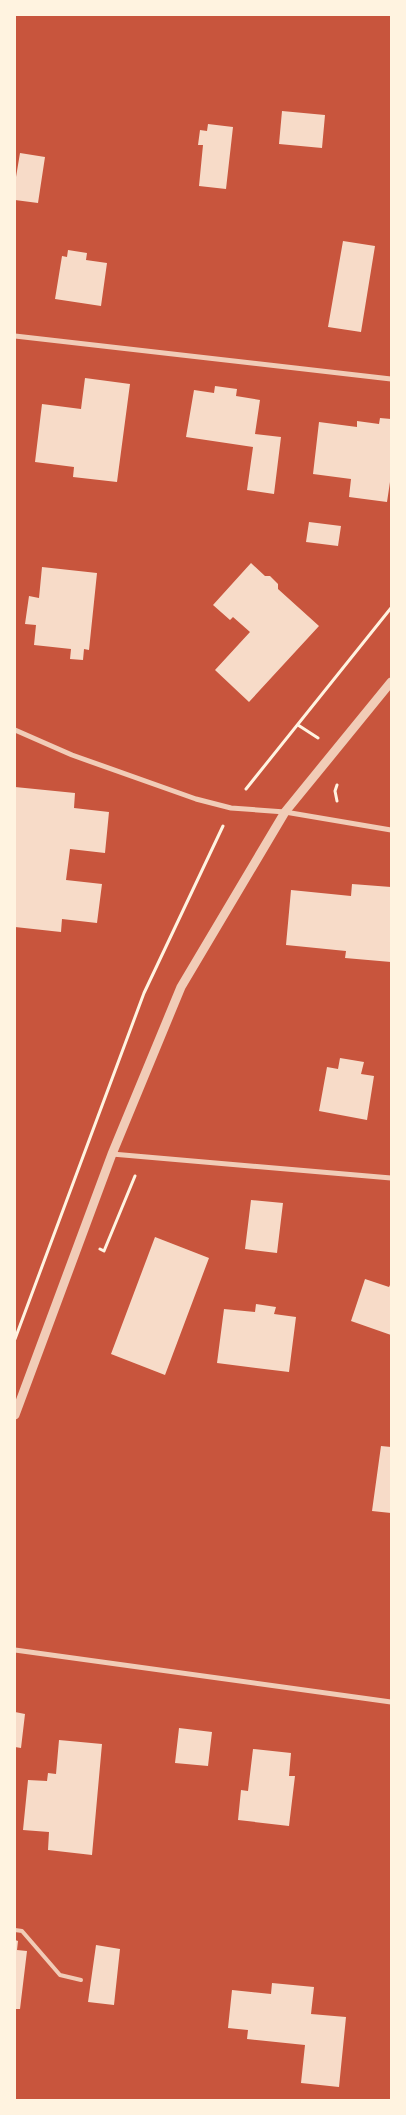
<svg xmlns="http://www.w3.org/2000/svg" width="406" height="2115" font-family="'Public Sans',sans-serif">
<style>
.building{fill:#f7dbc8}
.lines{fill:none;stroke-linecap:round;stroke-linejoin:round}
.path{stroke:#fff3e0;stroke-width:3}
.service{stroke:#f1ccb7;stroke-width:4}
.minor{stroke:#f1ccb7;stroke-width:5}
.tertiary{stroke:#f1ccb7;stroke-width:9}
</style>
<rect width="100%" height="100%" fill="#c8553d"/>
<!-- building -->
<path class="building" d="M 282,111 L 325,115 L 322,148 L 279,144 Z
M 208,124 L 233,127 L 226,189 L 199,186 L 203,145 L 198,145 L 200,130 L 207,131 Z
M 20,153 L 45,157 L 38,203 L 15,200 L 15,183 Z
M 343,241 L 375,246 L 361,332 L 328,327 Z
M 68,250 L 87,253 L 86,260 L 107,263 L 101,306 L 55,299 L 62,256 L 67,257 Z
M 85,378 L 130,384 L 117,482 L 73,477 L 74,467 L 35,462 L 42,404 L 81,409 Z
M 215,386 L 237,389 L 236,396 L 260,400 L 255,434 L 281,437 L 274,494 L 247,490 L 253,447 L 186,437 L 194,390 L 214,393 Z
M 380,418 L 391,419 L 391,482 L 390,482 L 387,502 L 349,497 L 351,479 L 313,474 L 319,422 L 357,427 L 357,421 L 379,424 Z
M 309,522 L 341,526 L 338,546 L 306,542 Z
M 251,563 L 265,576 L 270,576 L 278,584 L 278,589 L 319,626 L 249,702 L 215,670 L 250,632 L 233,617 L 230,620 L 213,605 Z
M 42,567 L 97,573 L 89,650 L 84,649 L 83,660 L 70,659 L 71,649 L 34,645 L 36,625 L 25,624 L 29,596 L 39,598 Z
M 15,787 L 75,793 L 74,808 L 109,812 L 105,853 L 70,849 L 66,880 L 102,884 L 97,923 L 62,919 L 61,932 L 15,927 Z
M 352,884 L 391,887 L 391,962 L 345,958 L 346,951 L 286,945 L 291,890 L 351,896 Z
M 340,1058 L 364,1062 L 361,1074 L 374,1076 L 367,1120 L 319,1111 L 327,1067 L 338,1069 Z
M 251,1200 L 283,1203 L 277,1253 L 245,1249 Z
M 155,1237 L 209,1258 L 165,1375 L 111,1354 Z
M 365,1279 L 389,1287 L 391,1283 L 391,1335 L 351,1321 Z
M 256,1304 L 276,1307 L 274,1314 L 296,1317 L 289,1372 L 217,1363 L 224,1309 L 255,1312 Z
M 381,1446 L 391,1447 L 391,1513 L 372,1511 Z
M 15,1712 L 25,1714 L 21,1748 L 15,1747 Z
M 179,1728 L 212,1732 L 208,1766 L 175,1763 Z
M 59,1740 L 102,1744 L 92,1855 L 48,1850 L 49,1832 L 23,1830 L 28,1780 L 47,1781 L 48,1773 L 56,1774 Z
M 253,1749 L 291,1753 L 289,1776 L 295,1776 L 289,1826 L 238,1820 L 241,1790 L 248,1791 Z
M 15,1940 L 18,1941 L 17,1950 L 27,1951 L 20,2009 L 15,2009 Z
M 96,1945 L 120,1949 L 114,2005 L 88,2002 Z
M 272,1983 L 314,1987 L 311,2014 L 346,2017 L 339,2087 L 301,2083 L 305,2045 L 247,2039 L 248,2030 L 228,2028 L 232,1990 L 271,1994 Z"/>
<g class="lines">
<!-- path -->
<path class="path" d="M 298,725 L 318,738
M 337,785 L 335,791 L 337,801
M 246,789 L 391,608
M 100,1249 L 104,1251 L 135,1176
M 15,1339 L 144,993 L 223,826"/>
<!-- service -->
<path class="service" d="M 15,1930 L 22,1931 L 60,1975 L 81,1980"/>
<!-- minor -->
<path class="minor" d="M 15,336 L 391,379
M 15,730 L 72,755 L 196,799 L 231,808 L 285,812 L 391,830
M 112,1154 L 391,1178
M 15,1650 L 391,1702"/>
<!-- tertiary -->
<path class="tertiary" d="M 15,1415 L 112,1154 L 181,987 L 285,812 L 391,682"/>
</g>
<!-- border -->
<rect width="406" height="2115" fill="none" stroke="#fff3e0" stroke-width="32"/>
</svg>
